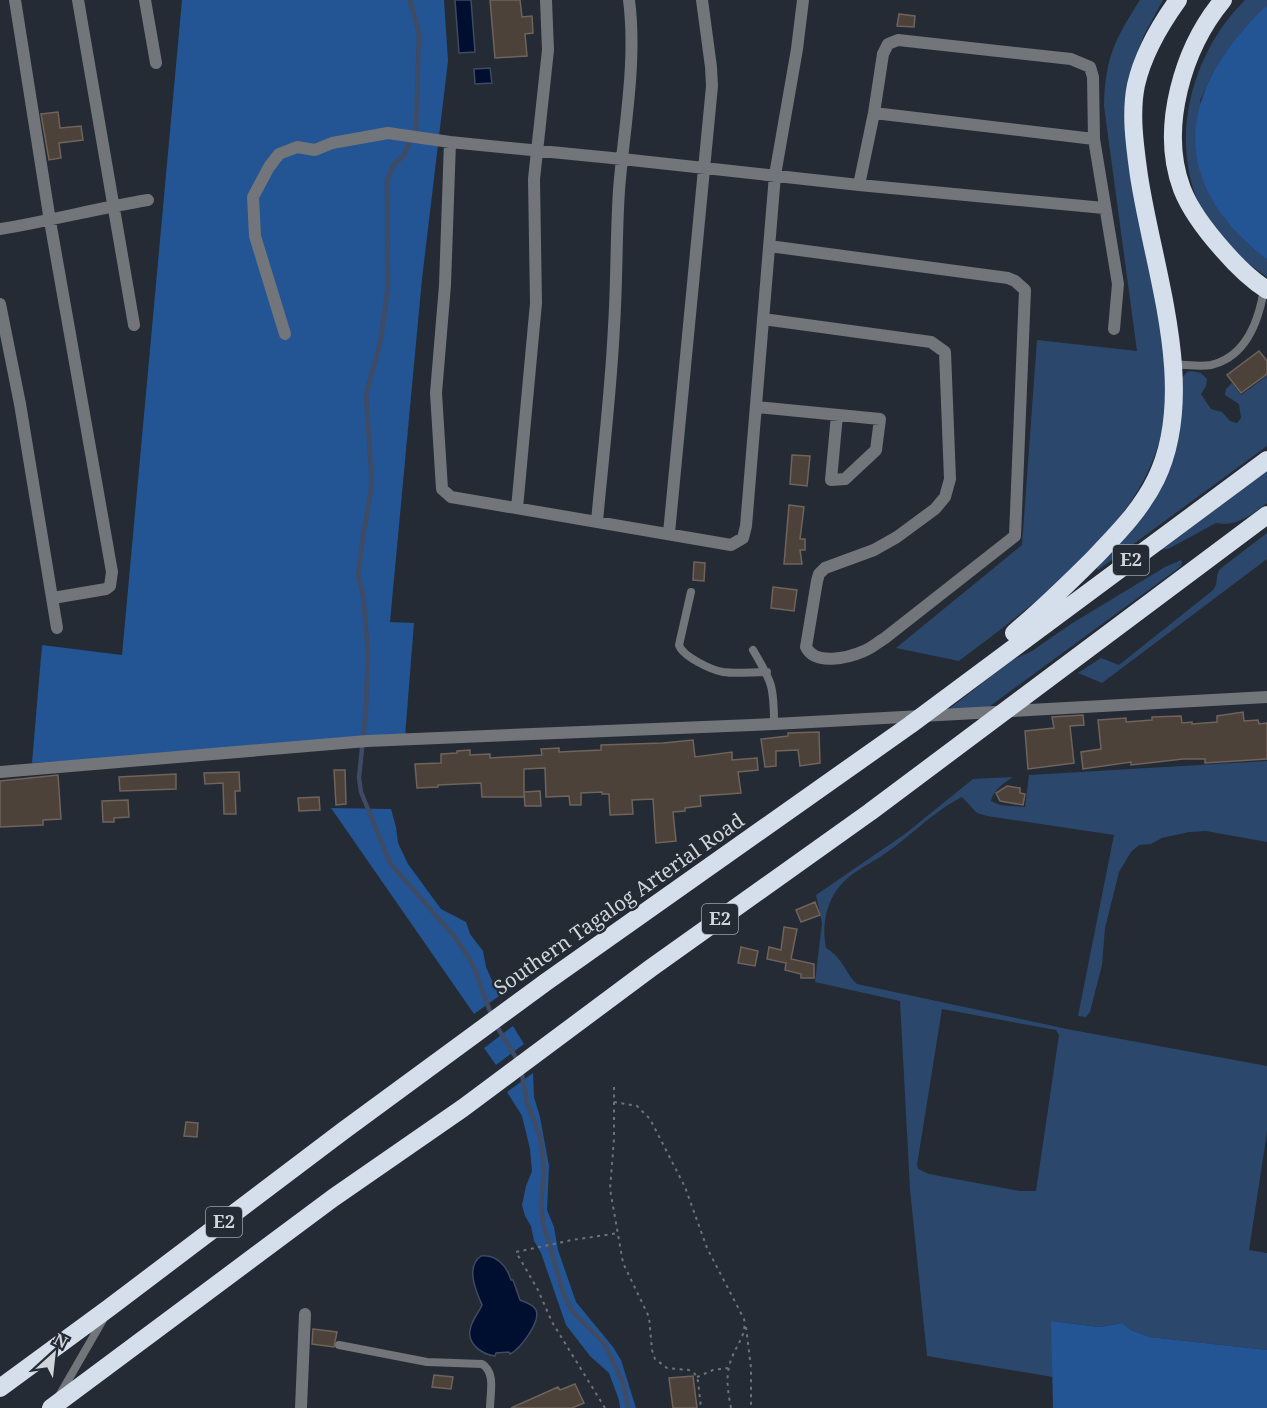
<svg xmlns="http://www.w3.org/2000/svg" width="1267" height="1408" font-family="'Noto Serif',serif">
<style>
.green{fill:#2c476c;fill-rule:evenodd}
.forest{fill:#235493}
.water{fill:#000f2f;stroke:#3f4a63;stroke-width:1.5}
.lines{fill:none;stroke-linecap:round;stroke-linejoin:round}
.stream{stroke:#3f4a63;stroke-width:4.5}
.building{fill:#4c423a;stroke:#6f635b;stroke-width:1.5}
.path{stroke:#6e737b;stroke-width:2;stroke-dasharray:3 4.5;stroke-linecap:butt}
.lane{stroke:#72757a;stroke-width:8}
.street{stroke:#72757a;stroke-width:12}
.highway{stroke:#d5deeb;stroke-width:18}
.labels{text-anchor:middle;stroke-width:5;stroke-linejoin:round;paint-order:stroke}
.shield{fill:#242b34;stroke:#9da2a9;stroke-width:1.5}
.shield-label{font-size:18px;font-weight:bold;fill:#d1d5db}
.street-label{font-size:20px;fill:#d1d5db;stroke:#242b34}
</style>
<rect width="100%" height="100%" fill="#242b34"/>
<!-- green -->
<path class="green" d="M 1140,0 L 1163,0 L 1144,35 L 1133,65 C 1140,130 1147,194 1154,259 C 1161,318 1176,395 1156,452 C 1126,538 1029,608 959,661 L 896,648 L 1022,545 L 1037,340 L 1137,351 L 1104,106 C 1105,58 1115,39 1140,0 Z
M 1245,0 L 1267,0 L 1267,5 L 1225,54 L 1200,100 L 1224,218 L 1247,243 L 1267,260 L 1267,277 C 1242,260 1218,239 1203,212 C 1167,143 1191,53 1245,0 Z
M 1191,371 L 1201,373 L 1207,379 L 1206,386 L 1201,394 L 1211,409 L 1222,412 L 1230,421 L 1237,423 L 1241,418 L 1239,404 L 1225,395 L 1226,389 L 1232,383 L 1241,395 L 1267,376 L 1267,446 L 1098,570 L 1096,567 L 1134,525 L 1182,378 L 1187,372 Z
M 1267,471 L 1267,503 C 1251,515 1237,527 1216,523 L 1168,549 L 1159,550 Z
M 1267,533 L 1267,559 L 1102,683 L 1078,673 L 1101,658 L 1119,665 L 1212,591 C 1220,584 1214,576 1220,569 Z
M 1181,560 L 1182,563 L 1180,567 L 986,709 L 949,709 L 1012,660 L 1032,651 L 1071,624 L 1165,567 Z
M 1267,761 L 1267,842 L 1206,831 L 1189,832 L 1162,838 L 1151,844 L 1139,845 L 1131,852 L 1119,872 L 1105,928 L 1102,965 L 1090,1012 L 1086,1017 L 1078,1016 L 1079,1011 L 1114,835 L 987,816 L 977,813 L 962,797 C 932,812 908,839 880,857 C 866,866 850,873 839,887 C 825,905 822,927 826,948 C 844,959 843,970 857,984 L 1072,1030 L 1267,1066 L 1267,1132 L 1249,1250 L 1267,1253 L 1267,1350 L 1150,1337 L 1131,1330 L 1122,1323 L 1100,1327 L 1052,1321 L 1053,1377 L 927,1356 L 910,1189 L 900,1001 L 815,982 L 822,923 L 816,895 L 905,834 L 973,779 L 1013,777 C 1004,783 993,790 991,801 L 1000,805 L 1025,807 L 1029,775 ZM 942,1009 L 1056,1030 L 1059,1035 L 1036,1191 L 1020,1191 L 929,1174 L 918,1169 L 917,1165 Z"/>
<!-- forest -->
<path class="forest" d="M 182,0 L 444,0 L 448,61 L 422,279 L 390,622 L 414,623 L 405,737 L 32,763 L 42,645 L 122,655 Z
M 1267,5 L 1267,260 C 1164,179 1179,90 1267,5 Z
M 331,808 L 391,809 L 396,827 L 398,843 L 408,864 L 441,909 L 466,922 L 470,934 L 483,951 L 486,967 L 499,996 L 474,1014 Z
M 513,1026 L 524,1044 L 496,1065 L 484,1048 Z
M 533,1073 L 534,1097 L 540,1117 L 549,1166 L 547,1210 L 554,1227 L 558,1250 L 576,1302 L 613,1347 L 621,1360 L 636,1408 L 620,1408 L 619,1400 L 609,1373 L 590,1356 L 566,1325 L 541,1253 L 534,1241 L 531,1226 L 525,1216 L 522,1205 L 526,1186 L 532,1171 L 530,1149 L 522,1116 L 507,1092 Z
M 1051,1321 L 1100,1327 L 1122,1323 L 1131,1330 L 1150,1337 L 1267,1350 L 1267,1408 L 1053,1408 Z"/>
<!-- water -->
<path class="water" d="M 455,0 L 471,0 L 475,52 L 459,53 Z
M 490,68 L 492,83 L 475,84 L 474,69 Z
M 481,1256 C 496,1254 507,1266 511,1280 L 513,1280 L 520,1300 C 525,1302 533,1304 536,1310 C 541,1322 520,1349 510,1354 L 509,1352 L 496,1353 L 495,1356 C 481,1354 465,1343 471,1326 C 473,1319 479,1312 482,1305 C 476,1291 465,1267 481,1256 Z"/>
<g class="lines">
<!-- stream -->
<path class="stream" d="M 410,0 L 419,33 L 416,128 L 404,155 L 394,164 L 387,181 L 388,286 L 381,339 L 366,395 L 372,483 L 363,536 L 358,575 L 363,594 L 368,653 L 366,709 L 359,778 L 361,792 L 390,863 L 454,936 L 467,955 L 475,970 L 492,1017
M 496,1025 L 518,1061
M 521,1069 L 527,1103 L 540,1136 L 542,1150 L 544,1171 L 541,1202 L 543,1223 L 564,1295 L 573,1312 L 604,1343 L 623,1383 L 628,1408"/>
</g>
<!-- building -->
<path class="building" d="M 490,0 L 520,0 L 522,17 L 532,16 L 533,33 L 525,34 L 527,56 L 495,58 Z
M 899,14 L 915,16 L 914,27 L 897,26 Z
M 58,112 L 60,128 L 81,126 L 83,140 L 59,143 L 61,158 L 49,160 L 41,114 Z
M 1259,351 L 1267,361 L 1267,374 L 1241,393 L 1227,375 Z
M 792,455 L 810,456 L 807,486 L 790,484 Z
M 789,505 L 804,507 L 800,539 L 805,539 L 805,550 L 800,550 L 802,564 L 784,564 Z
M 694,562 L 705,563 L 704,581 L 693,580 Z
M 773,587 L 797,590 L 794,611 L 771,608 Z
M 1243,712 L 1244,721 L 1258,720 L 1259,724 L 1267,723 L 1267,759 L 1205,763 L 1205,759 L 1183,759 L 1131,765 L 1131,762 L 1083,769 L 1081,752 L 1101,749 L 1098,720 L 1126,718 L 1126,722 L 1152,720 L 1152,717 L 1181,716 L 1182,723 L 1192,722 L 1192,724 L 1217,722 L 1217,716 Z
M 1083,715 L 1084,725 L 1070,726 L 1074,763 L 1028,769 L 1025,731 L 1054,728 L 1052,717 Z
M 819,732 L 820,763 L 800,766 L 798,750 L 776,751 L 776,766 L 765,767 L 761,739 L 788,736 L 788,733 Z
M 693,740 L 695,757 L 732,752 L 732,760 L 757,758 L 758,770 L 738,772 L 741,793 L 700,796 L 701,806 L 685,808 L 685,811 L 673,812 L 676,841 L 656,843 L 653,799 L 632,800 L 633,814 L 610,815 L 609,794 L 602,794 L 602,792 L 581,793 L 581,805 L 570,805 L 569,796 L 546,797 L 545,768 L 524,769 L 524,797 L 482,797 L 481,783 L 438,785 L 438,787 L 417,788 L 415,764 L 441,763 L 441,754 L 457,753 L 457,751 L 470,750 L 470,755 L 490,754 L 490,758 L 542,755 L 541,749 L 559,748 L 559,752 L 601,750 L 601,745 L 663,743 Z
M 334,770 L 345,770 L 346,804 L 336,805 Z
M 239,772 L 240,791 L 235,791 L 236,814 L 224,814 L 223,783 L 205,784 L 204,773 Z
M 176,774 L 176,789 L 120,791 L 119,777 Z
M 58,775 L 61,819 L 43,820 L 43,825 L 0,827 L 0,781 Z
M 1007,786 L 1020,788 L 1020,793 L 1025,794 L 1023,805 L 1000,801 L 996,793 Z
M 540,791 L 541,806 L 525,806 L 524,792 Z
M 319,797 L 320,810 L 299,811 L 298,798 Z
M 128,800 L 129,817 L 114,818 L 114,822 L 103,822 L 102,801 Z
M 815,902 L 820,915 L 801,922 L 796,910 Z
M 784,927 L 797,929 L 791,959 L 814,964 L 814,978 L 801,978 L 801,974 L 785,970 L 786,963 L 767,959 L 769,947 L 781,950 Z
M 741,947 L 758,951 L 755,966 L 738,963 Z
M 186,1122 L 198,1123 L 197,1137 L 184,1136 Z
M 313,1329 L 337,1332 L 334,1347 L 312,1344 Z
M 434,1375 L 453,1377 L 451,1389 L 432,1387 Z
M 693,1376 L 697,1408 L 673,1408 L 669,1378 Z
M 575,1384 L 584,1403 L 572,1408 L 511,1408 L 558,1387 L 560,1390 Z"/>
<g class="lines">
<!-- path -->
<path class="path" d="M 614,1087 L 614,1139 L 610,1189 L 623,1263 L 649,1317 L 652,1350 L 655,1359 L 667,1368 L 689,1370 L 695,1374 L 698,1381 L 701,1408
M 614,1102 L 637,1106 L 650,1119 L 685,1187 L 707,1248 L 744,1319 C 747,1335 736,1345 731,1360 C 725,1376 728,1392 731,1408
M 746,1327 L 751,1368 L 751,1408
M 697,1377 L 713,1370 L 728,1368
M 605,1408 L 552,1322 L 538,1290 L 516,1252 L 572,1240 L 619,1233"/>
<!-- lane -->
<path class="lane" d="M 1173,364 C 1185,365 1199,367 1211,365 C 1246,357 1259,320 1264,289
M 691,592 L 679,645 C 682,656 711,670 723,672 C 737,674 752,672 767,672
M 753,650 C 772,682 774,686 774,724
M 339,1345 L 427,1362 L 482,1364 C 496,1372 490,1394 490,1408
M 59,1396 L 104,1318"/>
<!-- street -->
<path class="street" d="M 15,0 L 50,221 L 112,572 L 110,586 L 106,589 L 53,598
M 78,0 L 134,325
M 145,0 L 156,63
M 874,113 L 1094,139
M 450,142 L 445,285 L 436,393 L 442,489 L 451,497 L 731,545 L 743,538 L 746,526 L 775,175 L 797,49 L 803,0
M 859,185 L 874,113 L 883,54 L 888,44 L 898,40 L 1071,59 L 1090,67 L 1093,77 L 1094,139 L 1118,284 L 1114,329
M 0,229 C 50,221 98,208 148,200
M 0,304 L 20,404 L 57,628
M 763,319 L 931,342 L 945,352 L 950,479 L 945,497 L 935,509 L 897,537 L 874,550 L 825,568 L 819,574 L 817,581 L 806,647 C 815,666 848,658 864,651 C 872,648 878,642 885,638 L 1015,536 L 1025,290 L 1015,281 L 1008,278 L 769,246
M 285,334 L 255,236 L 253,197 L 269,167 L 279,154 L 297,147 L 315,150 L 332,143 L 388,133 L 450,142 L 622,159 L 859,185 L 1104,208
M 756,407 L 880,419 L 876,450 L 845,479 L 831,480 L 837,415
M 517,508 L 536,303 L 534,179 L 548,50 L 546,0
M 597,521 C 603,456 611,391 614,326 C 617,281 616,235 619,190 C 624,127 637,63 629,0
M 669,533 L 712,86 L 711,67 L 702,0
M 0,772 L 367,741 L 774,724 L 1267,697
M 301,1408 L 305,1314"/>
<!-- highway -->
<path class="highway" d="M 1223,0 C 1183,48 1159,128 1182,189 C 1191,212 1207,232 1223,250 C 1236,265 1250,279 1267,290
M 1014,633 C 1042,609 1068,584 1094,558 C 1117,534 1141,510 1156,479 C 1199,390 1153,269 1139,176 C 1135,147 1130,114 1136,85 C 1143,54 1160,25 1178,0
M 0,1388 L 109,1308 L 343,1131 L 546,982 L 910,725 L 1267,460
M 51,1408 L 333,1198 L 463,1108 L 651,968 L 870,812 L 1267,515"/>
</g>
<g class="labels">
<!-- shield labels -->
<g class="shield">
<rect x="1113" y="545" width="36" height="30" rx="4.5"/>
<rect x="702" y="904" width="36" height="30" rx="4.5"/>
<rect x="206" y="1207" width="36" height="30" rx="4.5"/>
</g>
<g class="shield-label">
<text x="1131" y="566">E2</text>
<text x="720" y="925">E2</text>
<text x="224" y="1228">E2</text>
</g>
<!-- street labels -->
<g class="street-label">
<text transform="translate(619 904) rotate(-35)" y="7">Southern Tagalog Arterial Road</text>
</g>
</g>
<!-- north arrow -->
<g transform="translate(54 1354) rotate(27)" stroke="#242b34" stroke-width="4.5" paint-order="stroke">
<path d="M0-4.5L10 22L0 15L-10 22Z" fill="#d1d5db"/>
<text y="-9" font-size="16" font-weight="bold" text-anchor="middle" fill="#d1d5db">N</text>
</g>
</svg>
